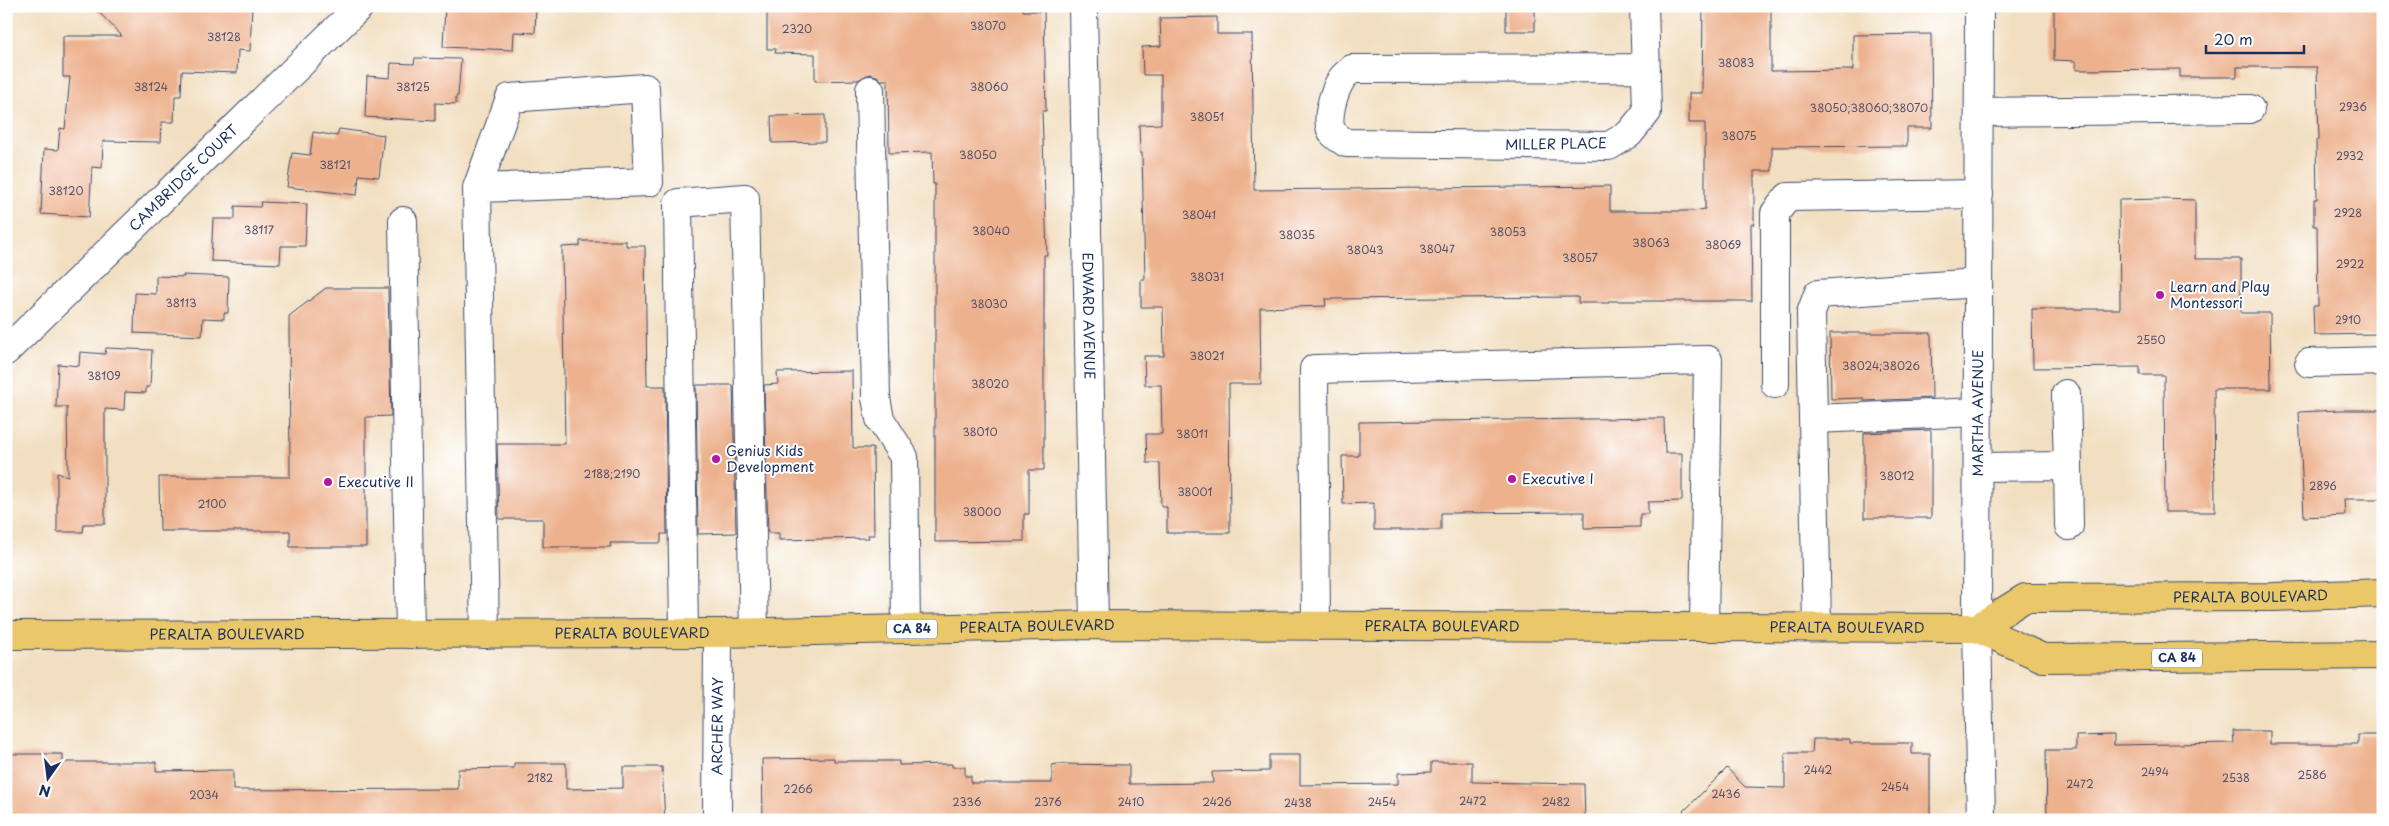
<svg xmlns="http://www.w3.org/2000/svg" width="2389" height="826" font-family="'Playpen Sans',sans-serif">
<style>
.building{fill:#edb18d}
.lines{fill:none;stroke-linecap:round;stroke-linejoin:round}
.minor-casing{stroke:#3b496d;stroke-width:30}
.major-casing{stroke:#3b496d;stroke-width:30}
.minor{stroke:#fff;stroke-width:28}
.major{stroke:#eac769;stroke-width:28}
.poi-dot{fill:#b5179e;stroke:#fff;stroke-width:2}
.labels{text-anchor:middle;stroke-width:4;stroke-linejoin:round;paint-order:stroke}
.number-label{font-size:11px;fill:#50506a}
.shield{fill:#fff;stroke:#5f6d8e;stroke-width:1}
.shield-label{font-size:12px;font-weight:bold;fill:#1b2f5e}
.street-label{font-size:14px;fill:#1b2f5e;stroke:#fff}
.poi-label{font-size:14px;fill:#1b2f5e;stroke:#fff;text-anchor:start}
</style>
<rect width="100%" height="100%" fill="#fff"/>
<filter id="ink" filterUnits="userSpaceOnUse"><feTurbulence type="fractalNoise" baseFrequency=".02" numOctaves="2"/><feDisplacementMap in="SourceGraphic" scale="10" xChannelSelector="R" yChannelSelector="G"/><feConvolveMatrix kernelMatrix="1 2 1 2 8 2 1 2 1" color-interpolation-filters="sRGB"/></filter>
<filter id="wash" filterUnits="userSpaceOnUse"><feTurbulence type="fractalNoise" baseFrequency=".0096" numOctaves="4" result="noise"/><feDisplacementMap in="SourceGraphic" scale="20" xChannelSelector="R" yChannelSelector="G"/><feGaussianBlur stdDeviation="1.12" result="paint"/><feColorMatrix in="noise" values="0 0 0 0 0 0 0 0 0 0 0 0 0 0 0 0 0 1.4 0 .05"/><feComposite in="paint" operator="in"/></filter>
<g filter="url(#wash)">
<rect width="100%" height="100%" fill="#f2dfc1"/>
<g id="blocks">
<!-- building -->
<path class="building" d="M 93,6 L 252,6 L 250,51 L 238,50 L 237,73 L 182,71 L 181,96 L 175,96 L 174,122 L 162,122 L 161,142 L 103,141 L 102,168 L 92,167 L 89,217 L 41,214 L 44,149 L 58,150 L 60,128 L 65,129 L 70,77 L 63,77 L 63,36 L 122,36 Z
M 445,6 L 536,6 L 535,33 L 514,32 L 513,50 L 443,47 Z
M 769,6 L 1023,6 L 1023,11 L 1044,11 L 1046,111 L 1042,111 L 1047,255 L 1044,255 L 1044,470 L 1029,470 L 1029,514 L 1024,514 L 1024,541 L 935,542 L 935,184 L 933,184 L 932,152 L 889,153 L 888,80 L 881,80 L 877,76 L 869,74 L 858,80 L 815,81 L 815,54 L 775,53 L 776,49 L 767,49 L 767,9 Z
M 1506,6 L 1535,6 L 1535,31 L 1506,31 Z
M 1703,6 L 1771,6 L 1771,71 L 1853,70 L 1853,35 L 1931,34 L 1932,128 L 1907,128 L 1907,146 L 1772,147 L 1772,171 L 1754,171 L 1754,224 L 1751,224 L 1752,301 L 1609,301 L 1609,303 L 1578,303 L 1578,297 L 1325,299 L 1326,306 L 1260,308 L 1261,384 L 1229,384 L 1230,533 L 1167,533 L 1167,507 L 1161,507 L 1160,463 L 1147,463 L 1146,434 L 1162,434 L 1161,385 L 1145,385 L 1144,356 L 1164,356 L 1163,307 L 1141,307 L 1141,279 L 1145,279 L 1142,153 L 1140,153 L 1139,125 L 1161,124 L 1161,75 L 1143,75 L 1142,47 L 1161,46 L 1160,18 L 1217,17 L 1217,34 L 1252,34 L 1254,190 L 1610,186 L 1610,211 L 1694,211 L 1705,209 L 1705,123 L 1689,123 L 1689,93 L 1702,93 Z
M 2054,6 L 2383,6 L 2383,334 L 2314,335 L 2313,306 L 2318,306 L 2317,226 L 2314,226 L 2314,199 L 2317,199 L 2316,140 L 2319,140 L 2317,67 L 2237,67 L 2237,77 L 2180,77 L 2180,69 L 2076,70 L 2076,61 L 2054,60 Z
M 415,58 L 461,59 L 458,96 L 456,96 L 456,104 L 435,103 L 435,121 L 365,117 L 367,76 L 390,78 L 391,63 L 414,64 Z
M 825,115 L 825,142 L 772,143 L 771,116 Z
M 339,129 L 384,135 L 379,177 L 359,175 L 357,195 L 287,187 L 292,153 L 310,155 L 313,132 L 337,136 Z
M 2159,199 L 2195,200 L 2195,259 L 2241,259 L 2241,313 L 2270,313 L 2271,389 L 2214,389 L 2215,512 L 2165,512 L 2164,375 L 2140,375 L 2140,367 L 2033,368 L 2032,309 L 2120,309 L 2119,200 Z
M 261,202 L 307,204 L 305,246 L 281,246 L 280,264 L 211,261 L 213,219 L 235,219 L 235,206 L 260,207 Z
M 580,241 L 626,241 L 626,246 L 645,246 L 647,386 L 665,386 L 667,534 L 661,534 L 661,543 L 610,543 L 611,547 L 543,547 L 543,519 L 499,519 L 497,444 L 565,444 L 562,247 L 580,246 Z
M 183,275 L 229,277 L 228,313 L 224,313 L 224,319 L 203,318 L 202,336 L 134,333 L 135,293 L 156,294 L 156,276 L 184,277 Z
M 326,288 L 388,288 L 391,416 L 366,417 L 366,547 L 290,547 L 290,531 L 160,531 L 159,477 L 290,477 L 289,316 Z
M 1830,333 L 1931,333 L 1932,398 L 1864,401 L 1864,398 L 1831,399 Z
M 106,348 L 152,350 L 150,387 L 146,387 L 146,393 L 125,392 L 124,410 L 105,409 L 105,524 L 84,524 L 83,532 L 57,532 L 57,473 L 68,476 L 67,407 L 56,407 L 58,364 L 79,366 L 80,352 L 105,354 Z
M 852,371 L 853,448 L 873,448 L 874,535 L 868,535 L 869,538 L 779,540 L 779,533 L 768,533 L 764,385 L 778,384 L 777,372 Z
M 696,385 L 733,385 L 736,533 L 698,534 Z
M 2339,410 L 2383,410 L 2383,499 L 2344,499 L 2345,515 L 2304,517 L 2299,412 Z
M 1664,418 L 1665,453 L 1682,453 L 1682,501 L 1648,502 L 1648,514 L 1640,514 L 1640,527 L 1584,528 L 1584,512 L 1441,513 L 1441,530 L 1374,530 L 1374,503 L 1343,504 L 1342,456 L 1359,456 L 1359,422 Z
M 1931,430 L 1931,518 L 1864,518 L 1864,433 Z
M 2233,731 L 2270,731 L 2270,744 L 2358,744 L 2358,735 L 2383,735 L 2383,820 L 2047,820 L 2046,750 L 2076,750 L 2076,736 L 2114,735 L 2114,745 L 2234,743 Z
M 1813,739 L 1850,739 L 1850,743 L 1912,743 L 1912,754 L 1930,754 L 1930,820 L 1814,820 L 1814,818 L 1675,820 L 1727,768 L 1745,787 L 1785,788 L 1785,753 L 1812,753 Z
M 6,754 L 63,754 L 63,762 L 156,762 L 156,771 L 233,770 L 233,790 L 458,789 L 458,769 L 514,768 L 514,763 L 566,763 L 566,789 L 623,788 L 623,767 L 662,767 L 665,820 L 6,820 Z
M 1269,755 L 1300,755 L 1300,785 L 1398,784 L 1398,773 L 1431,772 L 1431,762 L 1472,762 L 1472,782 L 1584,784 L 1585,820 L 763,820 L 762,759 L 834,758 L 834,761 L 899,761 L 899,765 L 952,764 L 952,767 L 965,767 L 965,776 L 971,776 L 971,783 L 1052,783 L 1052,765 L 1058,764 L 1129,765 L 1129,784 L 1213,783 L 1212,772 L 1269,771 Z"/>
</g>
</g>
<g filter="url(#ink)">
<use href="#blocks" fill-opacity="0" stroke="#3b496d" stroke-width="1"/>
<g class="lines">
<!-- minor casing -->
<g class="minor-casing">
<g id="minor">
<path id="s1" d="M 1083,6 L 1094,625"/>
<path d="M 1644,6 L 1647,112 L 1629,134 L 1609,146 L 1346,143 C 1342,140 1336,137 1333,133 C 1324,122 1334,91 1341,80 C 1343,76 1349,72 1352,69 L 1646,68"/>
<path d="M 1979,6 L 1977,628 L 1981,820"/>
<path d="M 870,90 L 876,398 L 880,419 L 904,457 L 906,629"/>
<path d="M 1979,112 L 2250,109"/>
<path d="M 477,188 L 510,98 L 645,88 L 649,182 L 477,188 L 485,634"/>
<path d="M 403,221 L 410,634"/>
<path id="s2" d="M 6,351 L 360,6"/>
<path d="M 2309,363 L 2383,361"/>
<path d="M 1775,384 L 1775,213 L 1788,197 L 1979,194"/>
<path d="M 2066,394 L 2068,466"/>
<path d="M 1814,419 L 1978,412"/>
<path d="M 1978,467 L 2068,466 L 2069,526"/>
<path d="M 1316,626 L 1314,369 L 1708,360 L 1704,627"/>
<path d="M 1817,627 L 1811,313 L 1818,294 L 1978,283"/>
<path d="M 684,633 L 678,203 L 745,198 L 754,632"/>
<path id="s3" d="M 717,820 L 718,633"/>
</g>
</g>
<!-- major casing -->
<g class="major-casing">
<g id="major">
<path id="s4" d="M 1977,628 L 2025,598 L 2273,597 L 2383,593"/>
<path id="s5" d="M 6,635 L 718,633 L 1094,625 L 1977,628 L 2043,658 L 2383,655"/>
</g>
</g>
<!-- minor -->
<use href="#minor" class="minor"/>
<!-- major -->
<use href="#major" class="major"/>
</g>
</g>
<!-- markers -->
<g class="poi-dot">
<circle cx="2160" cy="295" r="5"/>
<circle cx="716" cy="459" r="5"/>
<circle cx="1512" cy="479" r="5"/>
<circle cx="328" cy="482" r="5"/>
</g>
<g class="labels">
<!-- number labels -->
<g class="number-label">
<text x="988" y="30">38070</text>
<text x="797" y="33">2320</text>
<text x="224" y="41">38128</text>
<text x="1736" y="67">38083</text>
<text x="151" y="91">38124</text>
<text x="413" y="91">38125</text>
<text x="989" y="91">38060</text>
<text x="2353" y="111">2936</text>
<text x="1869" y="112">38050;38060;38070</text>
<text x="1207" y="121">38051</text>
<text x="1739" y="140">38075</text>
<text x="978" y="159">38050</text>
<text x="2350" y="160">2932</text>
<text x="335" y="169">38121</text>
<text x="66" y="195">38120</text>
<text x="2348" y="217">2928</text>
<text x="1199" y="219">38041</text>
<text x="259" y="234">38117</text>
<text x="991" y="235">38040</text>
<text x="1508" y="236">38053</text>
<text x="1297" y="239">38035</text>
<text x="1651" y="247">38063</text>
<text x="1723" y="249">38069</text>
<text x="1437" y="253">38047</text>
<text x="1365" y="254">38043</text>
<text x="1580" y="262">38057</text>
<text x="2350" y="268">2922</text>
<text x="1207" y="281">38031</text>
<text x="181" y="307">38113</text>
<text x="989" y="308">38030</text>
<text x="2348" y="324">2910</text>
<text x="2151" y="344">2550</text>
<text x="1207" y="360">38021</text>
<text x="1881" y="370">38024;38026</text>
<text x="104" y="380">38109</text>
<text x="990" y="388">38020</text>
<text x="980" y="436">38010</text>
<text x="1192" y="438">38011</text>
<text x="612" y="478">2188;2190</text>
<text x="1897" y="480">38012</text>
<text x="2323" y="490">2896</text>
<text x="1195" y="496">38001</text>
<text x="212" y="508">2100</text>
<text x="982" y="516">38000</text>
<text x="1818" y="774">2442</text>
<text x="2155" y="776">2494</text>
<text x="2312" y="779">2586</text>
<text x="540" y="782">2182</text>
<text x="2236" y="782">2538</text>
<text x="2080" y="788">2472</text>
<text x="1895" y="791">2454</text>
<text x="798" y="793">2266</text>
<text x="1726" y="798">2436</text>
<text x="204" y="799">2034</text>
<text x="1473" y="805">2472</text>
<text x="967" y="806">2336</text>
<text x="1048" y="806">2376</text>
<text x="1131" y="806">2410</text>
<text x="1217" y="806">2426</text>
<text x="1382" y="806">2454</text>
<text x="1556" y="806">2482</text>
<text x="1298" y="807">2438</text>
</g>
<!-- shield labels -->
<g class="shield">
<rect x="887" y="619.5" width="50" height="19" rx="4"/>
<rect x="2152" y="648.5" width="50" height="19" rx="4"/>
</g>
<g class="shield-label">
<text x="912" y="633">CA 84</text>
<text x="2177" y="662">CA 84</text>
</g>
<!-- street labels -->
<g class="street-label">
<text transform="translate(1556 144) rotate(-1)" y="5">MILLER PLACE</text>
<text dy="5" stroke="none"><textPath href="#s2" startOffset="248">CAMBRIDGE COURT</textPath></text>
<text dy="5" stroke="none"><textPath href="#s1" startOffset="310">EDWARD AVENUE</textPath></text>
<text transform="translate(1978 413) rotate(-90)" y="5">MARTHA AVENUE</text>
<text dy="5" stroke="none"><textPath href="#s4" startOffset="282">PERALTA BOULEVARD</textPath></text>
<text dy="5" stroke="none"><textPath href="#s5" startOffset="1436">PERALTA BOULEVARD</textPath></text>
<text dy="5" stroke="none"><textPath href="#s5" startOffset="1031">PERALTA BOULEVARD</textPath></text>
<text dy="5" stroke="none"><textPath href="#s5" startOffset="1841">PERALTA BOULEVARD</textPath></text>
<text dy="5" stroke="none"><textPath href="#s5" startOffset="626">PERALTA BOULEVARD</textPath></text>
<text dy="5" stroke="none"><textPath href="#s5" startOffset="221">PERALTA BOULEVARD</textPath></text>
<text dy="5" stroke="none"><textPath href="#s3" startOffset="94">ARCHER WAY</textPath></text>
</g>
<!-- poi labels -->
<g class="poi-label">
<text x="2170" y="292">Learn and Play<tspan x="2170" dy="16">Montessori</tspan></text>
<text x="726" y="456">Genius Kids<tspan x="726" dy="16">Development</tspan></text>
<text x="1522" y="484">Executive I</text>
<text x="338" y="487">Executive II</text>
</g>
</g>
<!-- margin -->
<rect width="2389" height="826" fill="none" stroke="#fff" stroke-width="25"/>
<!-- north arrow -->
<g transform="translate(48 778) rotate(194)" stroke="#ffffff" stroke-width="4" paint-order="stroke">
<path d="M0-4L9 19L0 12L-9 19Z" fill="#1b2f5e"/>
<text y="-8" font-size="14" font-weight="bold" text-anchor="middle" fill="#1b2f5e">N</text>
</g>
<!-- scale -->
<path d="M2206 45v8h98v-8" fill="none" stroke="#1b2f5e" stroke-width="2.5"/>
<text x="2214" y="45" font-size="15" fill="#1b2f5e" stroke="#ffffff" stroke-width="4" paint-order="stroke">20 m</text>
</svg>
